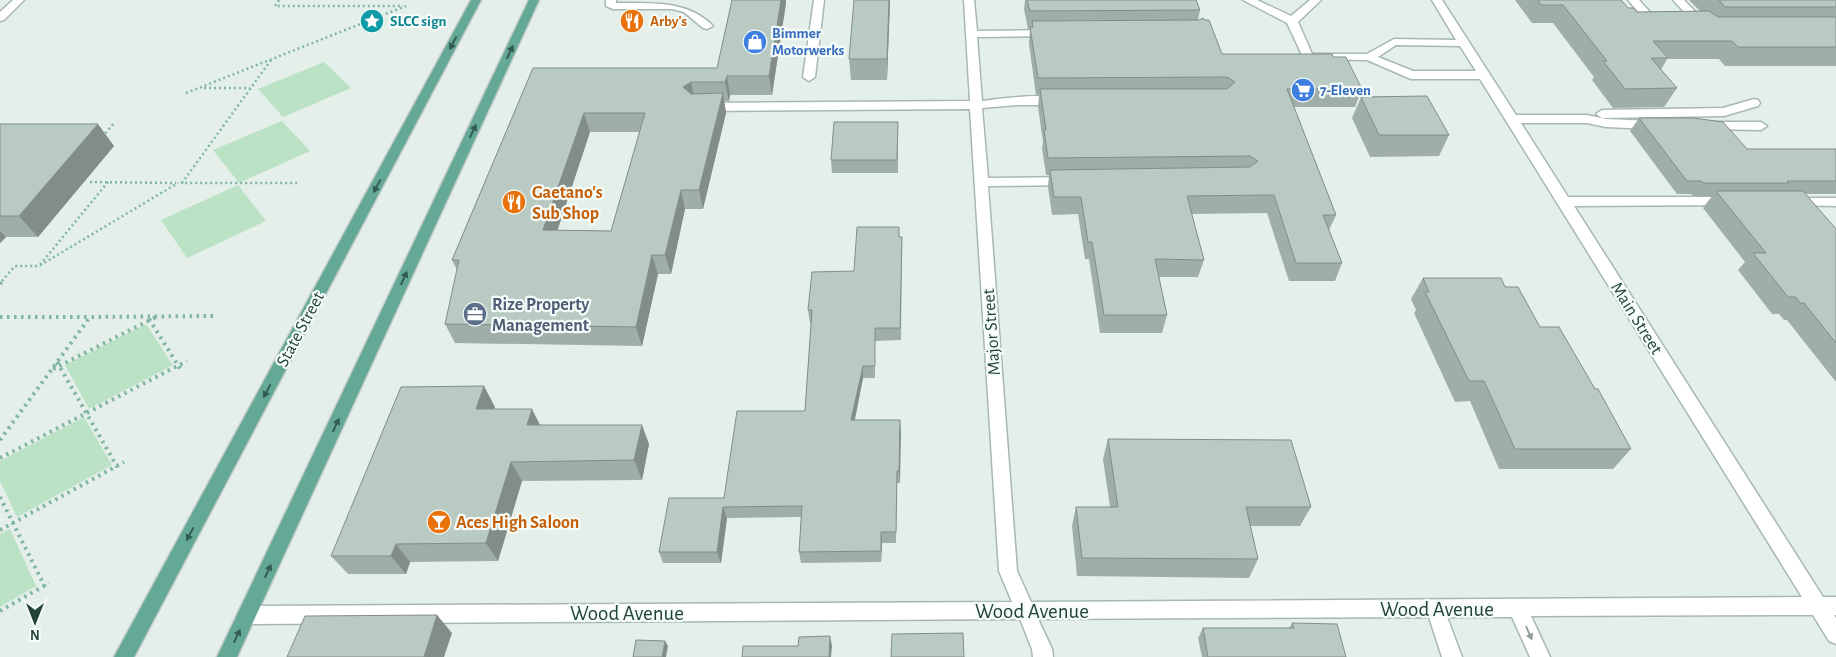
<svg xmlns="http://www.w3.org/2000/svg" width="1836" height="657" font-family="'Alegreya Sans',sans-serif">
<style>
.green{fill:#bbe2c5}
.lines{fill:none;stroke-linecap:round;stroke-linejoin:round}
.minor-casing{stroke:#a6b8b1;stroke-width:3}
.major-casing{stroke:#c1cac8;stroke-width:3}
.path-far1{stroke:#81b5a4;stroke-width:2.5;stroke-dasharray:2 3;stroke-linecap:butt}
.path{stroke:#81b5a4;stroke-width:4;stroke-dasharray:2.5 4.5;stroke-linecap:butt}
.minor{fill:#fff;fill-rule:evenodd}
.major{fill:#64a896;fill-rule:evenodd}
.wall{fill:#9faea8;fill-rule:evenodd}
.shaded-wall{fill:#828d88}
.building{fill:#b9cac3;stroke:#828d88;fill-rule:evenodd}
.oneway{fill:#325c50}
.oneway2{fill:#90a19c}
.labels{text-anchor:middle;stroke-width:4.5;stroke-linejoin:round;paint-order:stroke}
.far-culture-label{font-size:15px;font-weight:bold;fill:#0d838f;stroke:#f5fbf8;text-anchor:start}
.far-food-label{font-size:15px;font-weight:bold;fill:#c56008;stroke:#f5fbf8;text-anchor:start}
.far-shop-label{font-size:15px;font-weight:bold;fill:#366cbe;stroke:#f5fbf8;text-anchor:start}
.food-label{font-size:18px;font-weight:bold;fill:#c56008;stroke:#f5fbf8;text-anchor:start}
.service-label{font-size:18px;font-weight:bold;fill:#4e5e75;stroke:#f5fbf8;text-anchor:start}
.street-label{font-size:18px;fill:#214339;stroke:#f5fbf8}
.near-street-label{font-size:21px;fill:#214339;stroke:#f5fbf8}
</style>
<rect width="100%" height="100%" fill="#e4efea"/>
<!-- green -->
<path class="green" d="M 324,62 L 351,88 L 283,117 L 258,89 Z
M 282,121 L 310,151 L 239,183 L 213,150 Z
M 238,185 L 266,221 L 187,258 L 161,220 Z
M 146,324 L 173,365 L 89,409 L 65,365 Z
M 84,417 L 112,465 L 17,517 L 0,481 L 0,461 Z
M 10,529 L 36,586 L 0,607 L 0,534 Z"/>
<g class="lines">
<!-- minor casing -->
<g class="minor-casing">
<path id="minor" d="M 13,0 L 24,0 L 4,20 L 0,21 L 0,12 Z
M 606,0 L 616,0 L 616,3 C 651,3 688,0 713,26 L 707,29 L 703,28 L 684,12 L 672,9 L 613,9 L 606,6 Z
M 814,0 L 824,0 L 815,77 L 809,81 L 803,77 Z
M 964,0 L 974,0 L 977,31 L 1049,30 L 1055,33 L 1049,36 L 977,37 L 982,101 C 997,99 1055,91 1064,101 L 1058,105 L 1017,105 L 982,108 L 988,178 L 1069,177 L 1076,181 L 1069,185 L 988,186 L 1017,571 L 1031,602 L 1802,597 L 1480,79 L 1411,79 L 1367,60 L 1304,59 L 1287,23 L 1243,0 L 1257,0 L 1291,16 L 1310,0 L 1321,0 L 1298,22 L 1312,54 L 1367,54 L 1394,39 L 1456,40 L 1432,0 L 1442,0 L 1516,115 L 1587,115 L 1606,119 L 1653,121 L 1659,125 L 1653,129 L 1606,127 L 1587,123 L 1521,123 L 1568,197 L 1727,197 L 1732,198 L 1734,201 L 1732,204 L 1727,205 L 1574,206 L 1823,597 L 1836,597 L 1836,615 L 1834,615 L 1836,618 L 1836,644 L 1829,641 L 1813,615 L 1531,616 L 1550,657 L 1530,657 L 1512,617 L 1447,617 L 1462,657 L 1442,657 L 1429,617 L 1038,619 L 1052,649 L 1053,657 L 1033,657 L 1032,649 L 1020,619 L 247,624 L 240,621 L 238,615 L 240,609 L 247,606 L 1012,602 L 999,571 L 970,109 L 706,111 L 700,107 L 706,103 L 970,101 ZM 1396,45 L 1460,46 L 1476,71 L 1413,71 L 1378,57 Z
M 1628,0 L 1639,0 L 1656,19 L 1657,21 L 1656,23 L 1648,23 Z
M 1673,0 L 1684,0 L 1707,24 L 1709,26 L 1707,28 L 1699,28 Z
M 1754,99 L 1758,100 L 1760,103 L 1758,106 L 1724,116 L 1602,118 L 1596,114 L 1602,110 L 1723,108 Z
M 1708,122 L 1761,122 L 1767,126 L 1761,130 L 1704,129 L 1702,126 Z
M 1793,198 L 1836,198 L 1836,206 L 1788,205 L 1786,202 L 1788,199 Z"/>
</g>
<!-- major casing -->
<g class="major-casing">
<path id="major" d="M 471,0 L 481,0 L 134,657 L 114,657 Z
M 529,0 L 539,0 L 237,657 L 217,657 Z"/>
</g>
<!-- path-far1 -->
<path class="path-far1" d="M 279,0 L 275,6 L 403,6
M 271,60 L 182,183 L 298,183
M 204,88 L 250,88
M 186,93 L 406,6
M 102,137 L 115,122
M 90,182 L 176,183
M 108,182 L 39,266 L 178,183
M 2,281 L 15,266 L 39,266"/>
<!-- path -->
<path class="path" d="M 0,284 L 3,280
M 0,317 L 89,317
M 149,319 L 181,370
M 57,362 L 119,470
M 53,369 L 156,317
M 0,440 L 90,317 L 214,316
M 0,458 L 187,361
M 0,497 L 46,589
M 0,530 L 124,462
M 0,611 L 49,583"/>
<!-- minor -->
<use href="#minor" class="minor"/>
<!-- major -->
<use href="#major" class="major"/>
</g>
<!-- wall -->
<path class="wall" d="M 732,0 L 786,0 L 786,3 L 772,95 L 730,95 L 729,101 L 724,101 L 726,113 L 703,209 L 685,209 L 671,274 L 658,274 L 642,346 L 455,343 L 445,324 L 457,270 L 452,260 L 533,68 L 717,68 ZM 590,132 L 640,132 L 611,231 L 557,230 Z
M 890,0 L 887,80 L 851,80 L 849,59 Z
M 1025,0 L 1196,0 L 1200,10 L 1198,20 L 1222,54 L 1333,57 L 1362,89 L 1355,107 L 1294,107 L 1336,215 L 1329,230 L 1342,263 L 1335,281 L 1289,281 L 1267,213 L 1191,214 L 1204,260 L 1198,277 L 1159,277 L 1167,315 L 1162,333 L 1100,333 L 1089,259 L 1085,259 L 1078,214 L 1052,215 L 1048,187 L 1049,175 L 1046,175 L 1042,148 L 1043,142 L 1038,107 L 1039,95 L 1036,95 L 1029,44 L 1030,29 L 1028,29 L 1024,9 Z
M 1515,0 L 1621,0 L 1628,8 L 1637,12 L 1700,11 L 1689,0 L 1836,0 L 1836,66 L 1725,66 L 1719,59 L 1667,59 L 1661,70 L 1677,88 L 1664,107 L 1613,108 L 1592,80 L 1594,77 L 1553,23 L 1532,23 Z
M 1361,97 L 1449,135 L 1439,156 L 1370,157 L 1352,118 Z
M 1639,118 L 1747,149 L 1836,149 L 1836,194 L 1805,194 L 1836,229 L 1836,382 L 1787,320 L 1784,320 L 1779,314 L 1772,314 L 1738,270 L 1745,262 L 1703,208 L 1712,196 L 1693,196 L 1691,194 L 1677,194 L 1630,131 Z
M 898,122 L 898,173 L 832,173 L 831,160 Z
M 0,124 L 114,146 L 38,237 L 6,237 L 0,243 Z
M 899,237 L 902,237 L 902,250 L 901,340 L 875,341 L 875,378 L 863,378 L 855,420 L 900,420 L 900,483 L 897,483 L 896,543 L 882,543 L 881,562 L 801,563 L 799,552 L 801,517 L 727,518 L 721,563 L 663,563 L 659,552 L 724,498 L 805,411 L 811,323 L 810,323 L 808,310 L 854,271 Z
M 1423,278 L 1505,287 L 1540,327 L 1631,449 L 1613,469 L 1499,469 L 1470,401 L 1455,402 L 1414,313 L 1416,310 L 1411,299 Z
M 495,407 L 494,409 L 540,425 L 649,444 L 642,480 L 522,481 L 498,561 L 410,562 L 406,574 L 348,574 L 331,556 Z
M 1108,439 L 1311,507 L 1300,526 L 1250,526 L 1258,559 L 1249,578 L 1077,576 L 1072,526 L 1076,507 L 1110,507 L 1103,459 Z
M 1292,623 L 1346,657 L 1202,657 L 1198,638 L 1203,628 L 1289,628 Z"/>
<!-- shaded-wall -->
<path class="shaded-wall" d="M 781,0 L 786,0 L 786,3 L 772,95 L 769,76 Z
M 889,0 L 890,0 L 890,1 L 887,80 L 887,59 Z
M 727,76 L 730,95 L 729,101 L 725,82 Z
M 691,82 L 695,101 L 683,87 Z
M 723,93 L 726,113 L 703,209 L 699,190 Z
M 584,113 L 590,132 L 551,250 L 543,230 Z
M 98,124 L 114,146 L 38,237 L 19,216 Z
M 681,190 L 685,209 L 671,274 L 665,255 Z
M 0,231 L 6,237 L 0,243 Z
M 652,255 L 658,274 L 642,346 L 636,327 Z
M 863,366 L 863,378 L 852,432 L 851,420 Z
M 484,386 L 495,407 L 487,429 L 476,409 Z
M 532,409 L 542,429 L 527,425 Z
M 900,420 L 901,433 L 900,483 L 899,471 Z
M 642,425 L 649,444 L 642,480 L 634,460 Z
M 511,462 L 522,481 L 498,561 L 486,543 Z
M 723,507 L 727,518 L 721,563 L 717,552 Z
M 881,532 L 882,543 L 881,562 Z
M 396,544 L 410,562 L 406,574 L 391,556 Z
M 437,615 L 452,633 L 444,657 L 424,657 Z
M 830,636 L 832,646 L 831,657 L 829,657 Z
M 665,641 L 668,646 L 666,657 L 662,657 Z"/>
<!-- building -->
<path class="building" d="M 732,0 L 781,0 L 769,76 L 727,76 L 725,82 L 691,82 L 683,87 L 691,94 L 723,93 L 699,190 L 681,190 L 665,255 L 652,255 L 636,327 L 445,324 L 459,260 L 452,260 L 533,68 L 717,68 ZM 584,113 L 645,113 L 611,231 L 543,230 Z
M 854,0 L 889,0 L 887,59 L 849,59 Z
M 1027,0 L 1196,0 L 1200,10 L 1030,11 Z
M 1538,0 L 1621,0 L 1628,8 L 1634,8 L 1637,12 L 1709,11 L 1718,17 L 1836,17 L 1836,47 L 1738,47 L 1732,41 L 1653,41 L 1668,58 L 1651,58 L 1677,88 L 1625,89 L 1603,61 L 1607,61 L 1563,5 L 1541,5 Z
M 1719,0 L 1836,0 L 1836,7 L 1725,7 Z
M 1203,18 L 1204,20 L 1209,20 L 1222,54 L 1332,54 L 1333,57 L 1346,57 L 1362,89 L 1287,89 L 1336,215 L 1323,215 L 1342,263 L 1296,263 L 1274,195 L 1187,196 L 1204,260 L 1155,259 L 1167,315 L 1104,315 L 1092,242 L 1088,242 L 1081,197 L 1054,197 L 1050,170 L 1250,167 L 1258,161 L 1250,156 L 1048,158 L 1044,130 L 1046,130 L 1040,89 L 1227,89 L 1235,82 L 1227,77 L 1038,78 L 1030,27 L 1033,27 L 1032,21 L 1199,20 Z
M 1427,96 L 1449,135 L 1379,135 L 1361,97 Z
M 1639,118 L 1693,118 L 1723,122 L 1747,149 L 1836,149 L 1836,181 L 1787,181 L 1789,183 L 1704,183 L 1701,181 L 1687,181 Z
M 834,122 L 898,122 L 897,160 L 831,160 Z
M 0,124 L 98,124 L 19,216 L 0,216 Z
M 1716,191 L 1803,191 L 1836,229 L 1836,343 L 1804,303 L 1800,303 L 1796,297 L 1788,297 L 1753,253 L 1766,253 Z
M 857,227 L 899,227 L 899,237 L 902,237 L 900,328 L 875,328 L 875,366 L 863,366 L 851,420 L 900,420 L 899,471 L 897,471 L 896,532 L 881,532 L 881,551 L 799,552 L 802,506 L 723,507 L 717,552 L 659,552 L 669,498 L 724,498 L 737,411 L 805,411 L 812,310 L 808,310 L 812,272 L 854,271 Z
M 1423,278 L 1501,278 L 1505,287 L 1518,287 L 1540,327 L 1559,327 L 1595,389 L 1598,389 L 1631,449 L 1515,449 L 1484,381 L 1469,381 L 1425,292 L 1429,292 Z
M 484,386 L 476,409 L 532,409 L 527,425 L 642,425 L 634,460 L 511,462 L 486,543 L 396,544 L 391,556 L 331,556 L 401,387 Z
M 1108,439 L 1291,440 L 1311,507 L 1246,507 L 1258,559 L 1082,558 L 1076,507 L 1118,507 Z
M 437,615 L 424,657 L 287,657 L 305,616 Z
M 1292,623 L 1337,624 L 1346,657 L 1208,657 L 1203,628 L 1294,628 Z
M 963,633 L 964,657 L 891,657 L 892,634 Z
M 830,636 L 829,657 L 742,657 L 743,646 L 798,646 L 799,637 Z
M 636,640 L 665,641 L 662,657 L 633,657 Z"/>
<!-- one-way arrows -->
<defs><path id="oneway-solid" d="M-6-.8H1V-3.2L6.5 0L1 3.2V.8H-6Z" transform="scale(1.25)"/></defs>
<g class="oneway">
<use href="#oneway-solid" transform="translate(453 43) rotate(118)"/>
<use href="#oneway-solid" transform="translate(510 52) rotate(-65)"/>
<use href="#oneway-solid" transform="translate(473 131) rotate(-65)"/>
<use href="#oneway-solid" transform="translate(377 186) rotate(118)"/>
<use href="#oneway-solid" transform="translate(404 278) rotate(-65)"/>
<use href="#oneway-solid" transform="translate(267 391) rotate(118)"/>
<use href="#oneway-solid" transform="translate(336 425) rotate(-65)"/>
<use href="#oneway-solid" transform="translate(190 534) rotate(118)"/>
<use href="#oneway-solid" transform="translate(268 571) rotate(-65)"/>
<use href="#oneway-solid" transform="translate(237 636) rotate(-65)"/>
</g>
<use class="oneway2" href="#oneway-solid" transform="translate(1529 633) rotate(66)"/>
<!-- icons -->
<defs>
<g id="sight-disc" transform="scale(1.25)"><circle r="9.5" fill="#0f9aa8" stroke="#f5fbf8"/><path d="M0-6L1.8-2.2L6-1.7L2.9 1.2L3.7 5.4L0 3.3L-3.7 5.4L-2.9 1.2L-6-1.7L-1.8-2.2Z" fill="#fff"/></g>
<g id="restaurant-disc" transform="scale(1.25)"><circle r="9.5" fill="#e8710a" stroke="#f5fbf8"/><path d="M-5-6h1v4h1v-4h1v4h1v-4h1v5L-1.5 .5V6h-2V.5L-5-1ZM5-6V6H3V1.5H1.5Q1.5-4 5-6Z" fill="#fff"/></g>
<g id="shop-disc" transform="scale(1.25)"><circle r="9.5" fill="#3f7fe0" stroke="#f5fbf8"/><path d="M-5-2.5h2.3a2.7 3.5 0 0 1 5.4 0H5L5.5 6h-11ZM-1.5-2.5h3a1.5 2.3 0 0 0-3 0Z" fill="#fff"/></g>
<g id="supermarket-disc" transform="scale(1.25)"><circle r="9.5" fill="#3f7fe0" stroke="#f5fbf8"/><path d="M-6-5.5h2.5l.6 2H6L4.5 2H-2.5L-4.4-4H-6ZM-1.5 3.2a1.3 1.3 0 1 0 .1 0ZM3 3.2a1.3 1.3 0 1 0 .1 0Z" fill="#fff"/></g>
<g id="office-disc" transform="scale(1.25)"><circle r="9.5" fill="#5c6f8a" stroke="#f5fbf8"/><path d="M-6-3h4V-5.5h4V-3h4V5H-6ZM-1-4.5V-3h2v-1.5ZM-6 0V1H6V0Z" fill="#fff"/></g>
<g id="bar-disc" transform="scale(1.25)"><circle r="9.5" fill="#e8710a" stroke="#f5fbf8"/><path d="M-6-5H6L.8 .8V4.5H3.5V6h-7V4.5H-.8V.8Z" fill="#fff"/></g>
</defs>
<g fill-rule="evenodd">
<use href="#sight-disc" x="372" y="21"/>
<use href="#restaurant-disc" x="632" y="21"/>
<use href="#shop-disc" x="755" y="42"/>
<use href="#supermarket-disc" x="1303" y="90"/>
<use href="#restaurant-disc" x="514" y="202"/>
<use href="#office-disc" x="475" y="314"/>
<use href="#bar-disc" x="439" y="522"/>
</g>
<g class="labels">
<!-- far-culture labels -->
<g class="far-culture-label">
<text x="390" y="26">SLCC sign</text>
</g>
<!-- far-food labels -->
<g class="far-food-label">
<text x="650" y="26">Arby's</text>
</g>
<!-- far-shop labels -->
<g class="far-shop-label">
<text x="772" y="38">Bimmer<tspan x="772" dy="17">Motorwerks</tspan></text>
<text x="1320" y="95">7-Eleven</text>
</g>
<!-- food labels -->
<g class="food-label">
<text x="532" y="198">Gaetano's<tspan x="532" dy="21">Sub Shop</tspan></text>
<text x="456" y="528">Aces High Saloon</text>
</g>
<!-- service labels -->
<g class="service-label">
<text x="492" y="310">Rize Property<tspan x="492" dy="21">Management</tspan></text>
</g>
<!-- street labels -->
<g class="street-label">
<text transform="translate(1637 318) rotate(58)" y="6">Main Street</text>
<text transform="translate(300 329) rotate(-62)" y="6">State Street</text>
<text transform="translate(991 332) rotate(-94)" y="6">Major Street</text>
</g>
<!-- near-street labels -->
<g class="near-street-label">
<text x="1437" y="616">Wood Avenue</text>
<text x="1032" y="618">Wood Avenue</text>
<text x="627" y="620">Wood Avenue</text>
</g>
</g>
<!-- north arrow -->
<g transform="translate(35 622) rotate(180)" stroke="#f5fbf8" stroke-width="4" paint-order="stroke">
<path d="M0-4L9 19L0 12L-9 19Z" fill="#214339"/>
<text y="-8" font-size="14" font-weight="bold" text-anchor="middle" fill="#214339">N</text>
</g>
</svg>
